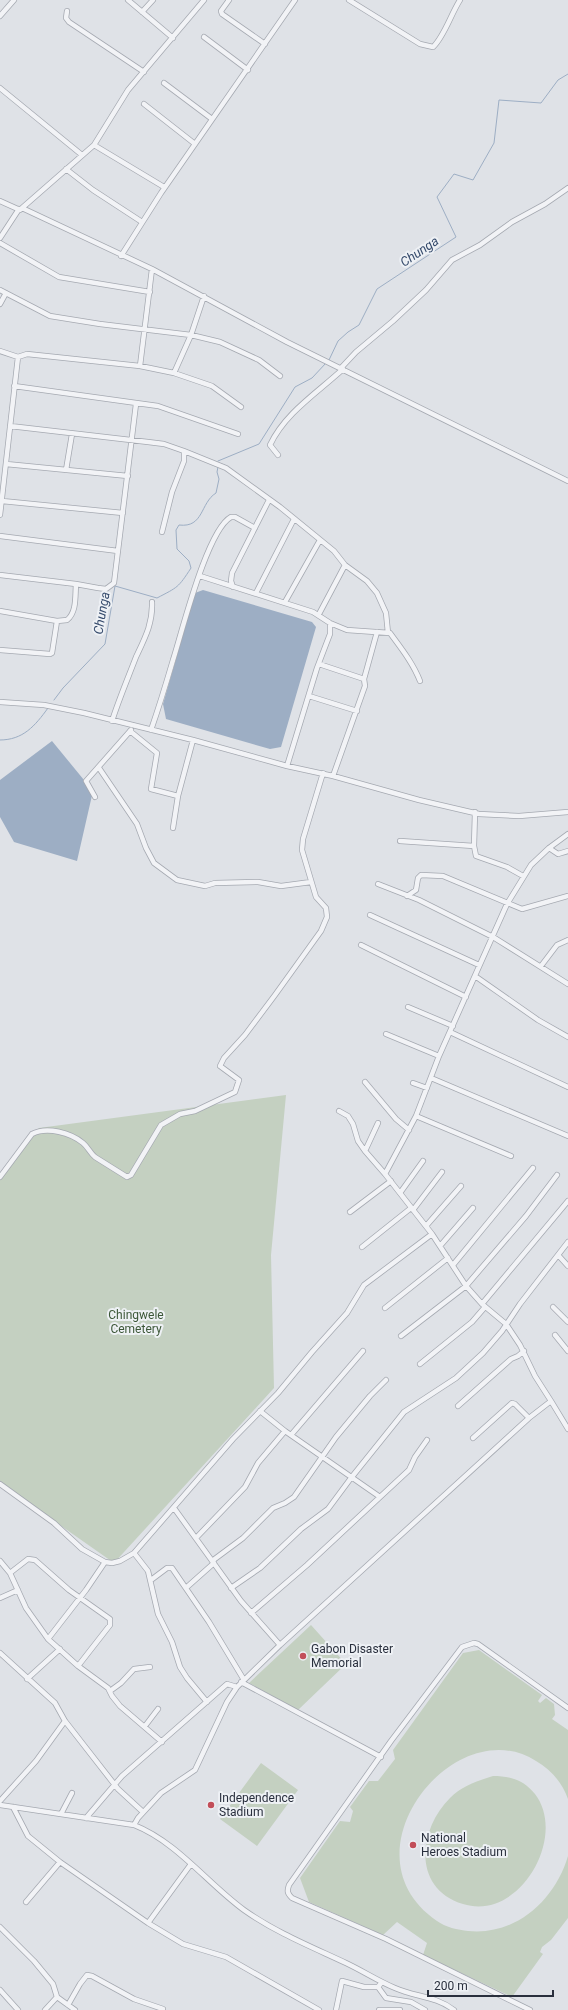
<svg xmlns="http://www.w3.org/2000/svg" width="568" height="2010" font-family="Roboto,sans-serif">
<style>
.green{fill:#c4d0c1}
.water{fill:#9daec4}
.lines{fill:none;stroke-linecap:round;stroke-linejoin:round}
.stream{stroke:#9daec4;stroke-width:1}
.minor-casing{stroke:#a5a9b1;stroke-width:6}
.minor{stroke:#f2f3f6;stroke-width:4.5}
.poi-dot{fill:#c24e59;stroke:#eef1f5;stroke-width:1.5}
.labels{text-anchor:middle;stroke-width:4;stroke-linejoin:round;paint-order:stroke}
.park-label{font-size:12px;fill:#3c5738;stroke:#eef1f5}
.poi-label{font-size:12px;fill:#292f3d;stroke:#eef1f5;text-anchor:start}
.water-label{font-size:13px;font-style:italic;fill:#374c6d;stroke:#eef1f5}
</style>
<rect width="100%" height="100%" fill="#dfe2e7"/>
<!-- green -->
<path class="green" d="M 286,1095 L 271,1255 L 274,1388 L 114,1563 L 0,1483 L 0,1180 L 39,1128 Z
M 311,1625 L 346,1664 L 298,1710 L 249,1683 Z
M 479,1650 L 542,1695 L 538,1701 L 540,1703 L 546,1698 L 554,1704 L 555,1715 L 552,1719 L 568,1730 L 568,1799 C 562,1782 551,1770 536,1761 C 455,1709 339,1854 437,1921 C 445,1927 458,1930 468,1931 C 516,1936 555,1900 568,1856 L 568,1918 L 551,1940 L 542,1947 L 540,1952 L 543,1954 L 512,1997 L 423,1955 L 427,1943 L 397,1922 L 383,1935 L 309,1902 L 300,1878 L 340,1821 L 350,1822 L 353,1811 L 350,1807 L 369,1781 L 378,1781 L 395,1759 L 393,1750 L 463,1653 Z
M 261,1763 L 298,1790 L 257,1846 L 220,1819 Z
M 493,1776 C 510,1776 524,1780 535,1794 C 568,1837 519,1922 463,1904 C 412,1888 418,1830 450,1798 C 462,1786 477,1781 493,1776 Z"/>
<!-- water -->
<path class="water" d="M 203,590 L 312,622 L 316,627 L 281,747 L 270,749 L 166,719 L 163,704 L 195,593 Z
M 52,741 L 93,791 L 77,861 L 14,842 L 0,817 L 0,780 Z"/>
<g class="lines">
<!-- stream -->
<path class="stream" d="M 329,360 L 338,341 L 348,332 L 359,325 L 377,289 L 456,237 L 437,197 L 454,174 L 473,180 L 494,143 L 499,100 L 541,103 L 558,80 L 568,74
M 218,461 L 259,444 L 295,387 L 312,378 L 326,363
M 54,700 L 63,688 L 105,644 L 115,586 L 157,598 C 178,587 178,588 191,568 L 189,561 L 177,549 L 176,530 L 179,525 C 204,528 200,503 216,493 L 219,479 L 217,472 L 218,467
M 0,740 C 23,740 35,726 48,708"/>
<!-- minor casing -->
<g class="minor-casing">
<path id="minor" d="M 128,0 L 173,38
M 229,0 L 221,11 L 222,14 L 265,44
M 349,0 L 420,44 L 433,47 C 444,37 451,14 460,0
M 67,11 L 66,18 L 69,22 L 144,72
M 142,12 L 153,0
M 0,16 L 14,0
M 204,37 L 248,70
M 164,83 L 212,119
M 0,88 L 82,155
M 144,104 L 195,144
M 94,145 L 164,187
M 66,169 L 93,190 L 142,222
M 0,201 L 20,210 L 22,208 L 152,269 L 287,342 L 568,481
M 22,208 L 94,145 L 128,90 L 204,0
M 0,238 L 19,209
M 0,243 L 59,277 L 150,292
M 121,256 L 161,193 L 295,0
M 0,290 L 50,316 L 100,324 L 191,335 L 220,342 L 259,360 L 280,376
M 0,304 L 6,293
M 0,351 L 18,357 L 0,515
M 18,357 L 27,354 L 140,366 L 174,373 L 212,386 L 241,407
M 140,366 L 152,269
M 341,368 L 356,352 L 393,321 L 426,290 L 452,260 L 480,245 L 512,222 L 545,204 L 568,188
M 174,373 L 191,335 L 204,296
M 14,386 L 158,406 L 238,434
M 10,426 L 148,442 L 164,444 L 184,451 L 184,461 L 172,492 L 162,532
M 184,451 L 226,468 L 280,507 L 334,551 L 345,565 L 367,581 L 377,593 L 386,613 L 388,633
M 278,455 L 270,445 C 285,413 317,393 343,369
M 6,464 L 128,476
M 66,470 L 72,434
M 2,501 L 123,513
M 0,536 L 118,551
M 0,575 L 76,584 L 98,588 L 106,589 L 114,583 L 136,404
M 200,576 L 313,612 L 330,623 L 347,630 L 390,633 C 401,648 413,663 420,681
M 233,587 L 231,581 L 232,573 L 269,500
M 256,593 L 294,519
M 285,602 L 320,540
M 0,611 L 57,621 L 67,620 C 77,612 75,596 76,584
M 319,614 L 345,565
M 0,650 L 50,654 L 52,653 L 57,621
M 319,664 L 364,679
M 309,696 L 357,711
M 0,702 L 44,705 L 84,713 L 193,740 L 287,766 L 333,776 L 419,800 L 479,814 L 519,816 L 568,812
M 112,721 C 119,699 128,678 136,657 C 145,638 153,623 152,602
M 151,730 C 159,707 166,684 173,660 C 182,632 207,530 231,517 L 235,517 L 255,528
M 130,731 L 157,753 L 151,789 L 178,796
M 287,766 L 317,668 L 330,634 L 330,623
M 99,768 L 137,824 L 146,848 L 154,863 L 177,880 L 205,886 L 215,883 L 258,882 L 281,886 L 311,882
M 333,776 L 365,686 L 364,679 L 377,632
M 95,797 L 86,781 L 131,730
M 475,812 L 474,846 L 476,856 L 507,867 L 523,876
M 173,828 L 178,796 L 193,740
M 400,841 L 474,846
M 549,848 L 558,854 L 568,851
M 378,884 L 419,900 L 493,937 L 568,984
M 407,896 L 416,890 L 418,878 L 421,875 L 443,876 L 522,909 L 568,896
M 370,915 L 479,965
M 361,945 L 466,997
M 541,966 L 557,945 L 568,940
M 475,976 L 538,1020 L 568,1037
M 408,1007 L 453,1026
M 450,1032 L 568,1087
M 386,1034 L 439,1056
M 431,1078 L 568,1136
M 365,1082 L 396,1119 L 409,1130
M 413,1083 L 427,1088
M 339,1111 L 348,1116 L 353,1124 L 358,1141 L 365,1151 L 385,1174 L 432,1234 L 466,1286 L 482,1304 L 506,1324 L 520,1345 L 535,1376 L 551,1401
M 416,1116 L 511,1156
M 365,1151 L 378,1123
M 385,1174 L 416,1116 L 439,1056 L 507,904 L 531,865 L 549,848 L 568,834
M 0,1177 L 32,1134 C 47,1126 71,1133 83,1143 C 88,1147 90,1153 95,1157 L 127,1177 L 131,1175 L 161,1125 L 180,1114 L 195,1111 L 235,1092 L 239,1080 L 220,1066 L 224,1058 L 245,1035 L 275,995 L 321,931 L 327,917 L 326,908 L 316,897 L 302,850 L 303,839 L 323,773
M 400,1193 L 423,1161
M 413,1210 L 442,1172
M 350,1212 L 391,1181
M 426,1226 L 461,1186
M 440,1246 L 473,1208
M 362,1247 L 411,1208
M 558,1255 L 568,1266
M 453,1265 L 533,1168
M 482,1304 L 568,1201
M 553,1307 L 568,1322
M 385,1308 L 448,1258
M 555,1335 L 568,1351
M 401,1336 L 466,1286 L 526,1216 L 557,1175
M 420,1364 L 472,1322 L 485,1307
M 458,1406 L 511,1359 L 518,1356 L 524,1351
M 260,1411 L 285,1431 L 380,1497
M 291,1435 L 363,1351
M 473,1438 L 512,1403 L 515,1404 L 529,1418
M 0,1484 L 54,1523 L 82,1549 L 105,1562 L 112,1563 L 120,1561 L 134,1553 L 233,1439 L 278,1393 L 312,1352 L 347,1313 L 364,1285 L 432,1234
M 174,1508 L 241,1601 L 280,1645
M 196,1538 L 245,1487 L 258,1463 L 285,1431
M 134,1553 L 148,1571 L 158,1614 L 172,1642 L 180,1667 L 187,1678 L 207,1702
M 0,1561 L 10,1573 L 26,1608 L 48,1639 L 78,1666 L 108,1688 L 112,1696 L 120,1706 L 162,1742
M 212,1561 L 243,1538 L 273,1508 L 285,1503 L 294,1497 L 336,1437 L 370,1396 L 386,1380
M 10,1573 L 28,1559 L 35,1560 L 69,1590 L 110,1619 L 110,1625 L 78,1666
M 151,1580 L 167,1568 L 172,1568 L 209,1622 L 244,1680
M 187,1587 L 214,1563
M 231,1588 L 260,1568 L 301,1529 L 328,1509 L 351,1478 L 404,1412 L 456,1378 L 483,1353 L 502,1331 L 520,1304 L 568,1242
M 0,1598 L 18,1590
M 251,1613 L 307,1565 L 409,1470 L 415,1457 L 427,1440
M 48,1639 L 86,1590 L 105,1562
M 0,1653 L 55,1703 L 65,1721 L 118,1789 L 143,1812
M 27,1679 L 60,1649
M 241,1682 L 381,1757
M 110,1691 L 121,1683 L 134,1669 L 150,1667
M 145,1726 L 158,1709
M 0,1801 L 36,1761 L 65,1721
M 0,1805 L 134,1825 C 177,1842 207,1883 244,1910 C 275,1932 312,1947 346,1963 C 363,1971 378,1981 395,1988 C 415,1997 436,1996 454,2010
M 13,1807 L 28,1836 L 60,1862 L 148,1923 L 183,1944 L 226,1957 L 319,2010
M 61,1814 L 72,1793
M 86,1818 L 122,1776 L 227,1684 L 237,1687
M 134,1825 L 138,1818 L 161,1793 L 195,1770 L 227,1702 L 237,1687 L 280,1645 L 529,1418 L 551,1401 L 568,1429
M 26,1902 L 60,1862
M 148,1923 L 191,1864
M 0,1927 L 34,1961 L 53,1984 L 57,1997 L 75,2010
M 378,1987 L 386,1998 L 411,2002 L 425,2010
M 0,1990 L 18,2010
M 68,2005 L 80,1984 L 87,1975 L 92,1976 L 134,1999 L 163,2009
M 45,2010 L 57,1997
M 336,2010 L 342,1981 L 364,1987 L 378,1987 L 382,1982
M 379,2010 L 400,2010
M 530,2010 L 386,1939 L 292,1898 C 287,1893 287,1891 289,1885 L 391,1741 L 462,1647 L 474,1643 L 478,1644 L 568,1708"/>
</g>
<!-- minor -->
<use href="#minor" class="minor"/>
</g>
<!-- markers -->
<g class="poi-dot">
<circle cx="303" cy="1656" r="4"/>
<circle cx="211" cy="1805" r="4"/>
<circle cx="413" cy="1845" r="4"/>
</g>
<g class="labels">
<!-- park labels -->
<g class="park-label">
<text x="136" y="1319">Chingwele<tspan x="136" dy="14">Cemetery</tspan></text>
</g>
<!-- poi labels -->
<g class="poi-label">
<text x="311" y="1653">Gabon Disaster<tspan x="311" dy="14">Memorial</tspan></text>
<text x="219" y="1802">Independence<tspan x="219" dy="14">Stadium</tspan></text>
<text x="421" y="1842">National<tspan x="421" dy="14">Heroes Stadium</tspan></text>
</g>
<!-- water labels -->
<g class="water-label">
<text transform="translate(419 251) rotate(-34)" y="5">Chunga</text>
<text transform="translate(101 613) rotate(-80)" y="5">Chunga</text>
</g>
</g>
<!-- scale -->
<path d="M428 1990v6h125v-6" fill="none" stroke="#292f3d" stroke-width="2"/>
<text x="434" y="1990" font-size="12" fill="#292f3d" stroke="#eef1f5" stroke-width="3" paint-order="stroke">200 m</text>
</svg>
